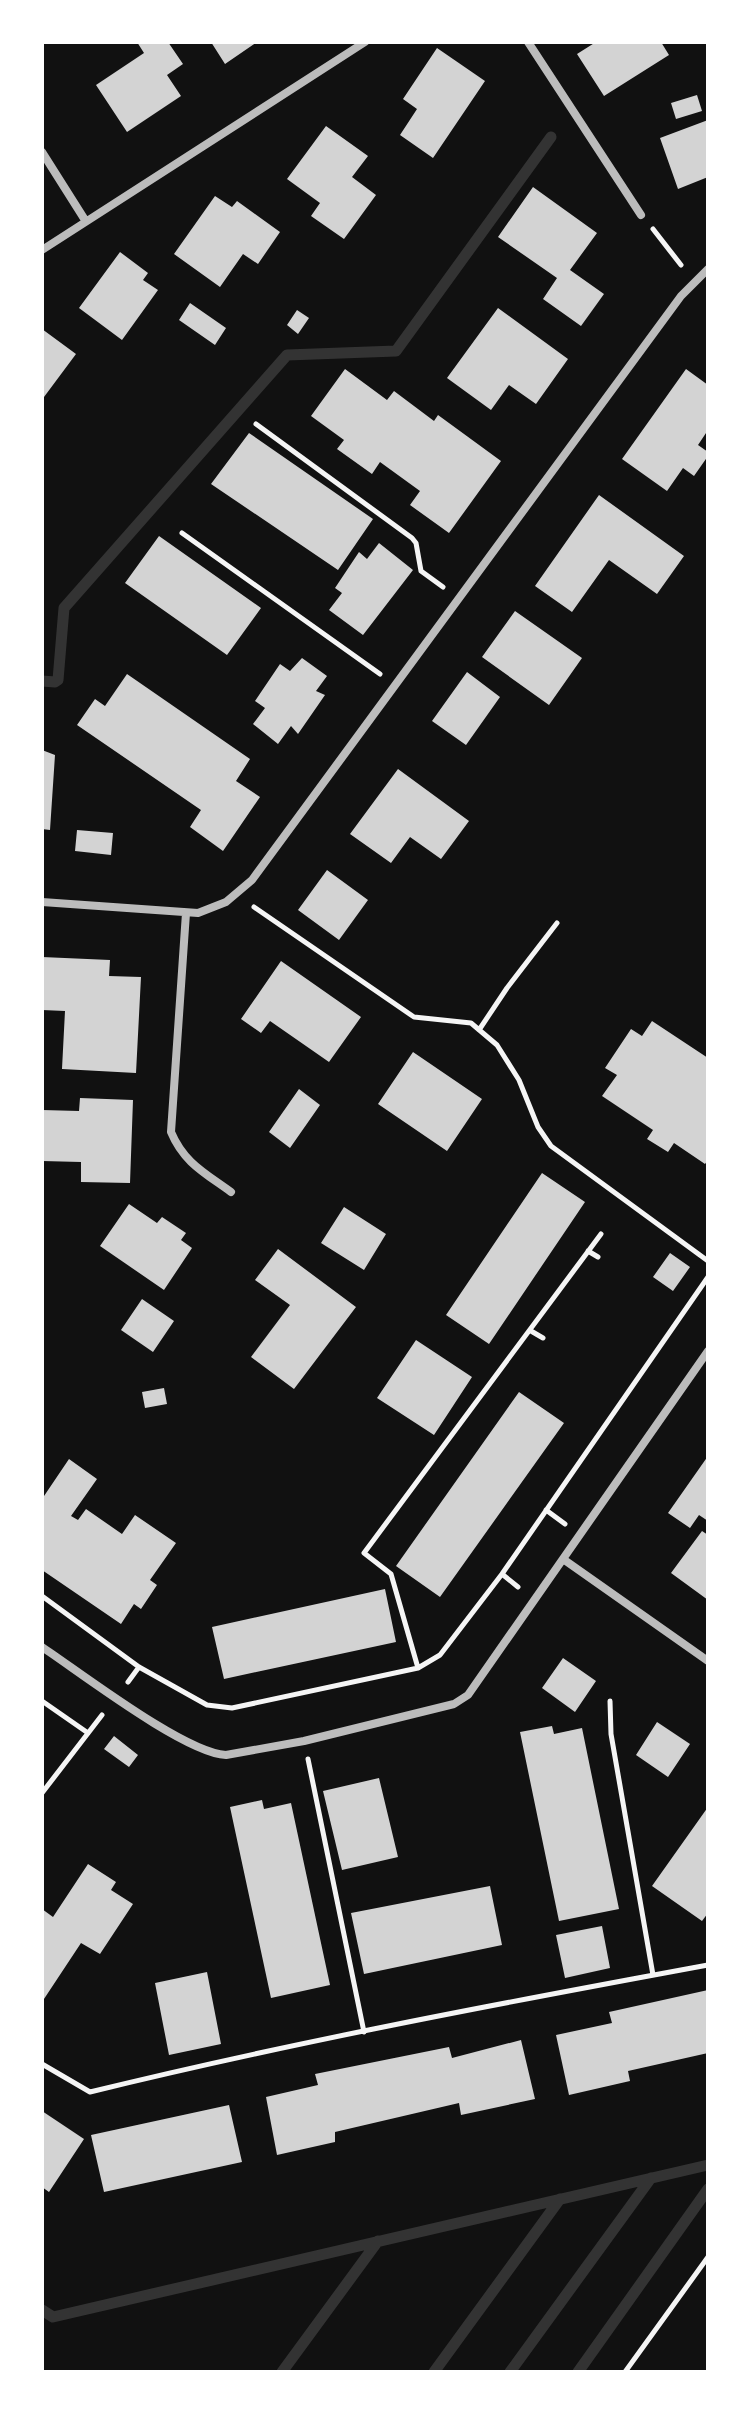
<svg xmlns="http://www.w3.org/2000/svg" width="750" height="2414" font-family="'Fira Sans Condensed',sans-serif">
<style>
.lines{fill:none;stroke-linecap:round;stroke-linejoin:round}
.stream{stroke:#333;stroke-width:11}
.building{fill:#d3d3d3}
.path{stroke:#f5f5f5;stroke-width:5}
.minor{stroke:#bcbcbc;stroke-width:8}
</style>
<rect width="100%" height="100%" fill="#111"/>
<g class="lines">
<!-- stream -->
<path class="stream" d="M 42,681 L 55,682 L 58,680 L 64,608 L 287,355 L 396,351 L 551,137
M 42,2310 L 53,2317 L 708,2165
M 282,2372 L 378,2241
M 434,2372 L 560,2199
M 510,2372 L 651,2178
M 578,2372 L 708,2189"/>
</g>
<!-- building -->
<path class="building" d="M 137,42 L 168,42 L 183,64 L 167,75 L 181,96 L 127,132 L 96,85 L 144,53 Z
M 211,42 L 257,42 L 225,64 Z
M 596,42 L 661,42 L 669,55 L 604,96 L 577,54 Z
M 437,48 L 485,81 L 433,158 L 400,135 L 417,109 L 403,99 Z
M 697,95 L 702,111 L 676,119 L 671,103 Z
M 708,120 L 708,177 L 678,189 L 660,138 Z
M 326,126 L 368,156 L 352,177 L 376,195 L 344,239 L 311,216 L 320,203 L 287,179 Z
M 533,187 L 597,233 L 570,270 L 604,294 L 581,326 L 543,299 L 557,278 L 498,237 Z
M 215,196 L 232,207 L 237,201 L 280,232 L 258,264 L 243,254 L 220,287 L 174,254 Z
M 120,252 L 148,273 L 143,280 L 158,290 L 122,340 L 79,308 Z
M 190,303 L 226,328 L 215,345 L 179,320 Z
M 498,308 L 568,359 L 536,404 L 509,385 L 491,410 L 447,378 Z
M 297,310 L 309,318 L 298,334 L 287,325 Z
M 42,329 L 76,354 L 44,397 L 42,395 Z
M 345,369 L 387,400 L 394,391 L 434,421 L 438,415 L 501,461 L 449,533 L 410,505 L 420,491 L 380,462 L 372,474 L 337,449 L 344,440 L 311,416 Z
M 686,369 L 708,385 L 708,430 L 698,445 L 708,452 L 708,456 L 694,476 L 683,468 L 667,491 L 622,459 Z
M 249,433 L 373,519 L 338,570 L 211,484 Z
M 599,495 L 684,556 L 657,594 L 609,560 L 572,612 L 535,586 Z
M 159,536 L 261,608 L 227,655 L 125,583 Z
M 379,543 L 413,570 L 363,635 L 329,610 L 342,593 L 335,588 L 359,552 L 367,559 Z
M 515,611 L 582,658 L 549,705 L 482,657 Z
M 302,658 L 327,676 L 316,691 L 325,695 L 298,734 L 291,726 L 278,744 L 253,724 L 265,708 L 255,701 L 280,664 L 290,671 Z
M 467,672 L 500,697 L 466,745 L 432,721 Z
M 127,674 L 250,759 L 236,781 L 260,797 L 223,851 L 190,827 L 201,810 L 77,725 L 95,699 L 105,706 Z
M 42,750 L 55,755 L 50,830 L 42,829 Z
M 398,769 L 469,821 L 441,859 L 410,837 L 391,863 L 350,834 Z
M 77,830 L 113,833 L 111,855 L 75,851 Z
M 327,870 L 368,900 L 339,940 L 298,910 Z
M 42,957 L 110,960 L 109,976 L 141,977 L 136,1073 L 62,1069 L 65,1011 L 42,1010 Z
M 281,961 L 361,1017 L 329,1062 L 270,1021 L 261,1033 L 241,1019 Z
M 652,1021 L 708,1058 L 708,1160 L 705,1164 L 674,1143 L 668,1152 L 647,1139 L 653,1130 L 602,1096 L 617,1075 L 605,1068 L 631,1029 L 642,1036 Z
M 413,1052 L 482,1099 L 447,1151 L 378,1104 Z
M 299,1089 L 320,1105 L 290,1148 L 269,1132 Z
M 80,1098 L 133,1100 L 130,1183 L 81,1182 L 81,1162 L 42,1161 L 42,1110 L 79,1111 Z
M 542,1173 L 585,1202 L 489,1344 L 446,1315 Z
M 129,1204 L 157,1223 L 162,1217 L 186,1233 L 181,1240 L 192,1248 L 164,1290 L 100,1246 Z
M 344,1207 L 386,1234 L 364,1270 L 321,1243 Z
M 278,1249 L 356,1307 L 294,1389 L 251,1357 L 290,1305 L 255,1280 Z
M 670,1253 L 690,1267 L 673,1291 L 653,1277 Z
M 142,1299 L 174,1321 L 153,1352 L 121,1330 Z
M 416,1340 L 472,1377 L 434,1435 L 377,1398 Z
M 164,1388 L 167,1404 L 145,1408 L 142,1392 Z
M 519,1392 L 564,1423 L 440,1597 L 396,1566 Z
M 708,1456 L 708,1521 L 699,1515 L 690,1528 L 668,1513 Z
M 69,1459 L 97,1479 L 71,1516 L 78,1520 L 86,1509 L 122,1534 L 135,1515 L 176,1543 L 150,1580 L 157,1585 L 141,1609 L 134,1604 L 121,1624 L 42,1570 L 42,1499 Z
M 702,1531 L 708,1535 L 708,1600 L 671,1573 Z
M 385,1589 L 396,1642 L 224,1679 L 212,1627 Z
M 563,1658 L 596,1681 L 575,1712 L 542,1688 Z
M 657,1722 L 690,1744 L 668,1777 L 636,1755 Z
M 552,1726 L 554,1734 L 582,1728 L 619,1909 L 559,1921 L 520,1732 Z
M 114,1736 L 138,1755 L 129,1767 L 104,1749 Z
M 379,1778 L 398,1857 L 342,1870 L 323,1791 Z
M 262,1800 L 264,1809 L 291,1803 L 330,1985 L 271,1998 L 230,1807 Z
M 708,1807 L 708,1913 L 702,1921 L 652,1886 Z
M 88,1864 L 116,1882 L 111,1890 L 133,1904 L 100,1954 L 81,1943 L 42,2002 L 42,1909 L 53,1917 Z
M 490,1886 L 502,1945 L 364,1974 L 351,1913 Z
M 602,1926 L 610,1968 L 565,1978 L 556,1935 Z
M 207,1972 L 221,2044 L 169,2055 L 155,1983 Z
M 708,1990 L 708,2053 L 628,2071 L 630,2081 L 569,2095 L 556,2035 L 612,2023 L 609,2012 Z
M 521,2040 L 535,2099 L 461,2115 L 459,2103 L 335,2132 L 335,2142 L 277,2155 L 266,2097 L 318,2085 L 315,2074 L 449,2047 L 452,2058 Z
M 229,2105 L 242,2162 L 104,2192 L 91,2135 Z
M 42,2111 L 84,2139 L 49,2192 L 42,2187 Z"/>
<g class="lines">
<!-- path -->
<path class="path" d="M 653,229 L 681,265
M 256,424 L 412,538 L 416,543 L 421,571 L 443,587
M 182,533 L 380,674
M 254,907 L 414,1017 L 471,1023 L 497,1045 L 519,1080 L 538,1127 L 551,1146 L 708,1261
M 479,1030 L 507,988 L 557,923
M 588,1251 L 598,1257
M 531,1331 L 543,1338
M 546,1510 L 565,1524
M 502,1574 L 518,1587
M 42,1596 L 139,1667 L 207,1705 L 232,1708 L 418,1668 L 440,1655 L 502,1574 L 708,1277
M 418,1668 L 391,1574 L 364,1553 L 601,1234
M 128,1682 L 139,1667
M 42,1701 L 88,1733
M 610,1701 L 611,1734 L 653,1975
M 308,1759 L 364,2032
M 42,1793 L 102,1715
M 42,2064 L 90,2092 C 294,2042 502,2003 708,1965
M 625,2372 L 708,2257"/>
<!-- minor -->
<path class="minor" d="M 528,42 L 641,215
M 42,152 L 85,220
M 42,250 L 365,42
M 42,902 L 198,913 L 226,902 L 252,880 L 681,296 L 708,269
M 186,913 L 171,1132 C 184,1163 205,1173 231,1192
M 563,1559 L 708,1661
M 42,1647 C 81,1673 185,1753 226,1755 L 304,1741 L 454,1704 L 468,1695 L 708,1351"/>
</g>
<!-- border -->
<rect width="750" height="2414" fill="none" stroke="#ffffff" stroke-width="88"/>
</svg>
